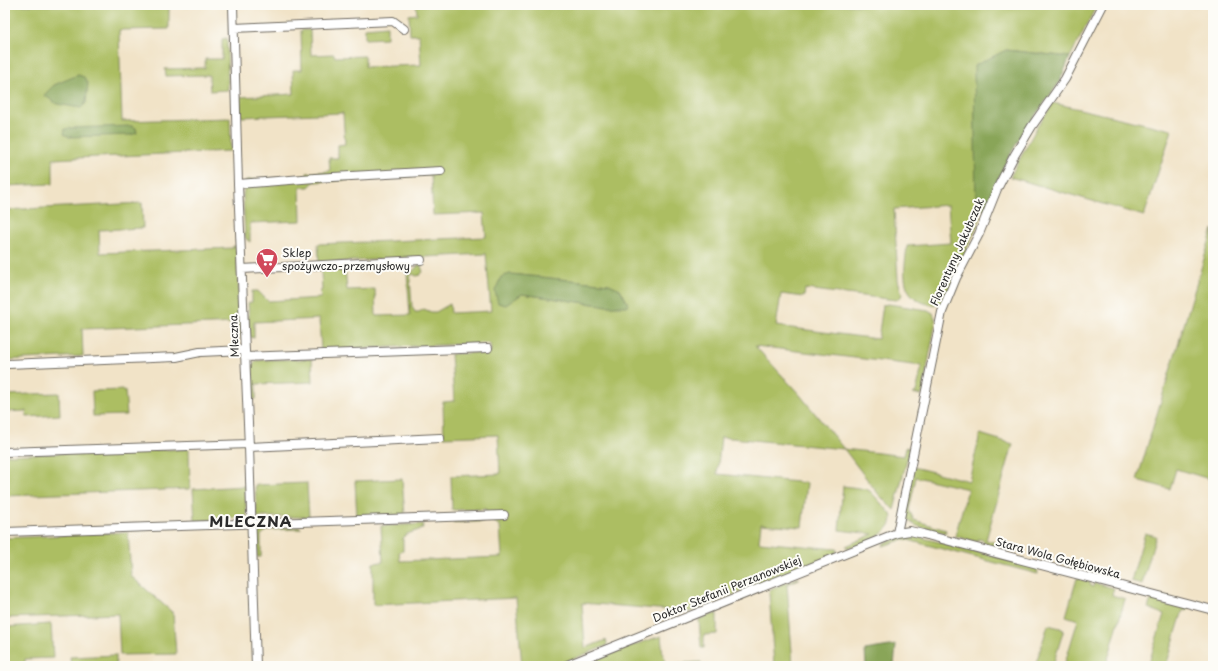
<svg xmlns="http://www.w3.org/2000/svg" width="1218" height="671" font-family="'Playpen Sans',sans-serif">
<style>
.green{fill:#acbe62;stroke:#6c7446;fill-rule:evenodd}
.forest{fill:#89a558;stroke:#5a6842}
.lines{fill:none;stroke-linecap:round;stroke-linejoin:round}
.minor-casing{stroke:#706b62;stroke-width:10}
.minor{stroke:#fff;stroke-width:8}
.labels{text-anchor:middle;stroke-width:4;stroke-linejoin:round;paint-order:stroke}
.street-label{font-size:11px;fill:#2b2b2b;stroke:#fdfcf7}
.poi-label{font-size:11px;fill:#2b2b2b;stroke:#fdfcf7;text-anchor:start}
.district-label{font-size:15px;font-weight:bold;letter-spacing:1px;fill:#2b2b2b;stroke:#fdfcf7}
</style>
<rect width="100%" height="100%" fill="#fdfcf7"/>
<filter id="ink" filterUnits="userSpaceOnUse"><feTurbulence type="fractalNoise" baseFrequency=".025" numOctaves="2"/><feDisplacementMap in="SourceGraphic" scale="8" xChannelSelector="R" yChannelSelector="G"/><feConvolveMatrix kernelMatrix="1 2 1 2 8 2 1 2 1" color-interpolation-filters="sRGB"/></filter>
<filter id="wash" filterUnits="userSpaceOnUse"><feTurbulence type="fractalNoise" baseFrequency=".012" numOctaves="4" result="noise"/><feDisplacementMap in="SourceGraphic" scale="16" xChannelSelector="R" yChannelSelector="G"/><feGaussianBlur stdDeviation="0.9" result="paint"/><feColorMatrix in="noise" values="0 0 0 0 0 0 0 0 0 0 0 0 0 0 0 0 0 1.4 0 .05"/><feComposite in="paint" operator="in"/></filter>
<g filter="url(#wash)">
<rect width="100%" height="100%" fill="#f1e3c7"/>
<!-- green -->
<path class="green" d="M 5,5 L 179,5 L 179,7 L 169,7 L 169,29 L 119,30 L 122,121 L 230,118 L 231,151 L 53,159 L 53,184 L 5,186 Z
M 416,5 L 1097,5 L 1070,57 L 1006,50 L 976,209 L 981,217 L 942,304 C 934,305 927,305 920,301 C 899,291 905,266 907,246 L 951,243 L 948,205 L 894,209 L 898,280 L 902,294 L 900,298 L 896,300 L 805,289 L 804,297 L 781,294 L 776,326 L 878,339 L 883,305 L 888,304 L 928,310 L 933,313 L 936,321 L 922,395 L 913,394 L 916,392 L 922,366 L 755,346 L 800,395 L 844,449 L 904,456 L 906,447 L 910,448 L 894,510 L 879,495 L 844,449 L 721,437 L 717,474 L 807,483 L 802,527 L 761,524 L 759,542 L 837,549 L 836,554 L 687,613 L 683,611 L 582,603 L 585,648 L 606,640 L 607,643 L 606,646 L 555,666 L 522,666 L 516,598 L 373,605 L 373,563 L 383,562 L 381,526 L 424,524 L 422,529 L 407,534 L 403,538 L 403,551 L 399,552 L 400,561 L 502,557 L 500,526 L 493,521 L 453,523 L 453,522 L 485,520 L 486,509 L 452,510 L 451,476 L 500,474 L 498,435 L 444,437 L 443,402 L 454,401 L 451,354 L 491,352 L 490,343 L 321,350 L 319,319 L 254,322 L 254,338 L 250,337 L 248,303 L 252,302 L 252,291 L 258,291 L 268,301 L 321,298 L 320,291 L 322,290 L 321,271 L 324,268 L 345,267 L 347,290 L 375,289 L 376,316 L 410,315 L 407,272 L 412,272 L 420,263 L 423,272 L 420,275 L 417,276 L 412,274 L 410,277 L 412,307 L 415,312 L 419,312 L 424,309 L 431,312 L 436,312 L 450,304 L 451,313 L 491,311 L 486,254 L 424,257 L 319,263 L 318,244 L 486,237 L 484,213 L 433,215 L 431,175 L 314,182 L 309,187 L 300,187 L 301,221 L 250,223 L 250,242 L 246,239 L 245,236 L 243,195 L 246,180 L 307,176 L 307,173 L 330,171 L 329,158 L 338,158 L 338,145 L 345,144 L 343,113 L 241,117 L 240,97 L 294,94 L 293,70 L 302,70 L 301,30 L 310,30 L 311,55 L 334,54 L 335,57 L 365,56 L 365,67 L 421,65 L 419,35 L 410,35 L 409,15 L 417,14 ZM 510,274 L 609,284 L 620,289 L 629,305 L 608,306 L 522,294 Z
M 387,26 L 387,38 L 365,39 L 365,28 Z
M 227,38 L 228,90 L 210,91 L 209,75 L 166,76 L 165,69 L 205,68 L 205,59 L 222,59 L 222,39 Z
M 1053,103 L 1172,130 L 1144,216 L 1010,177 L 1037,127 Z
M 142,203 L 143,228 L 99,230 L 100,253 L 233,248 L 233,246 L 236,246 L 241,322 L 240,335 L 238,341 L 237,323 L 82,329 L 83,356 L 5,360 L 5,210 Z
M 1213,229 L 1213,480 L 1176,469 L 1170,489 L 1137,480 Z
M 312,359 L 313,382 L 256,384 L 256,399 L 252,399 L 251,367 L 256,361 L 264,360 Z
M 125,390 L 127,415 L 93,416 L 92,391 Z
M 59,393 L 60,415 L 27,417 L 26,411 L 5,412 L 5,395 Z
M 980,434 L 1013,444 L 986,540 L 1017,549 L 1017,551 L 984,544 L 983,540 L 978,539 L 977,542 L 955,536 L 968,489 L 916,477 L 909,510 L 914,520 L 946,530 L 946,533 C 932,529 909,529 904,513 L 913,467 L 969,481 Z
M 189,449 L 190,489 L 5,496 L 5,455 Z
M 402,479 L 405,515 L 357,518 L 355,481 Z
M 307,483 L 309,517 L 257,517 L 255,485 Z
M 245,486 L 247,517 L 195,521 L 193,489 Z
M 843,486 L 866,489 L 870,491 L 891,514 C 898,533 860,544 848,549 L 846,546 L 873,534 L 839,530 Z
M 300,527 L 301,529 L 268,530 L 261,535 L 261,557 L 257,557 L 257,529 L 259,528 Z
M 128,532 L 131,576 L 173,613 L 176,654 L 120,655 L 118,614 L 5,618 L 5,538 Z
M 1145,533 L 1156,536 L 1142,584 L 1131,581 Z
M 906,535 L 912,535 L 1036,567 L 1037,569 L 1038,574 L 904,539 L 883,546 L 884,543 Z
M 797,578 L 799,579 L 787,584 L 793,666 L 774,666 L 769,592 L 771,589 Z
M 1077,578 L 1090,582 L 1090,586 L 1093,587 L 1094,583 L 1114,588 L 1112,595 L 1125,599 L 1106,666 L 1064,666 L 1078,620 L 1066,616 Z
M 1152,598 L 1164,600 L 1163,604 L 1168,605 L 1169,602 L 1188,607 L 1187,611 L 1183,610 L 1166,666 L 1148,666 L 1164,614 L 1148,608 L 1150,602 Z
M 714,614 L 717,614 L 717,634 L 704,635 L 704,648 L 701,648 L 699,619 Z
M 51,624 L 53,658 L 25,659 L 25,666 L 5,666 L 5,627 Z
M 1048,625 L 1064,629 L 1053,665 L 1054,666 L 1035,666 Z
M 661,636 L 663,655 L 665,658 L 666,664 L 701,662 L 701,666 L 579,666 L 634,645 Z
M 116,655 L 116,666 L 71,666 L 70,657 Z"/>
<!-- forest -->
<path class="forest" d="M 1006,50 L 1070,57 L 1059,83 L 1023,132 L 1004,166 L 984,210 L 976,209 L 974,66 Z
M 78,75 L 84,77 L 88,83 L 86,103 L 81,108 L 57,104 L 44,95 L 54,85 Z
M 132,126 L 136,128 L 137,133 L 130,135 L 69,137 L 64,134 L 65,129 L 70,128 Z
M 510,274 L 609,284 L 620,289 L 629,306 L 608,306 L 522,294 L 506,305 L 498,303 L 495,291 L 501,277 Z
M 896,645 L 894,666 L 866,666 L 865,650 Z"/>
</g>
<g filter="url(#ink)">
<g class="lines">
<!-- minor casing -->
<g class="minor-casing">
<path id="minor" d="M 233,5 L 238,184 L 249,447 L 256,666
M 234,28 L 393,21 L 404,29
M 238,184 L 315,178 L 441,171
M 242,269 L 421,260
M 245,357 L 488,348
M 8,364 L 176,357 L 200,352 L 245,350
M 249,447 L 440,438
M 5,452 L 249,444
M 5,532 L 504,515
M 897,533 L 942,312 L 956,278 L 979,234 L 997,189 L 1014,156 L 1032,126 L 1065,79 L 1103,5
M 565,666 L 897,533 L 910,531 L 923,534 L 1213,610"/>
</g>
<!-- minor -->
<use href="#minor" class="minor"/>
</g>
</g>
<!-- icons -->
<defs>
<g id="supermarket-pin" transform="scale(1.15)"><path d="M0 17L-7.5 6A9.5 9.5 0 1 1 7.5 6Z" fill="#d1495b" stroke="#fdfcf7"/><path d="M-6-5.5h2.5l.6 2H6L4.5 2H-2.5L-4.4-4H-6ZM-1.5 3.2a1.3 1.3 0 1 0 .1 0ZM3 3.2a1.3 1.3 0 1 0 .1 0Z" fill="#fff"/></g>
</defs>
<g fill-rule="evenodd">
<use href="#supermarket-pin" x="267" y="259"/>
</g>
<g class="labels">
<!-- street labels -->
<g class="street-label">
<text transform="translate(957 252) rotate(-66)" y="4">Florentyny Jakubczak</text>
<text transform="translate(234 336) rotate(-92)" y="4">Mleczna</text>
<text transform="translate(1058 558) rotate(15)" y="4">Stara Wola Gołębiowska</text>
<text transform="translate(727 589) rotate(-22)" y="4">Doktor Stefanii Perzanowskiej</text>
</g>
<!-- poi labels -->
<g class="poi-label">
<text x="282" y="257">Sklep<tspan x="282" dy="13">spożywczo-przemysłowy</tspan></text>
</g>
<!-- district labels -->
<g class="district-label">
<text x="251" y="527">MLECZNA</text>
</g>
</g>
<!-- margin -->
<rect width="1218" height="671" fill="none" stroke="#fdfcf7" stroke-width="20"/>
</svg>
